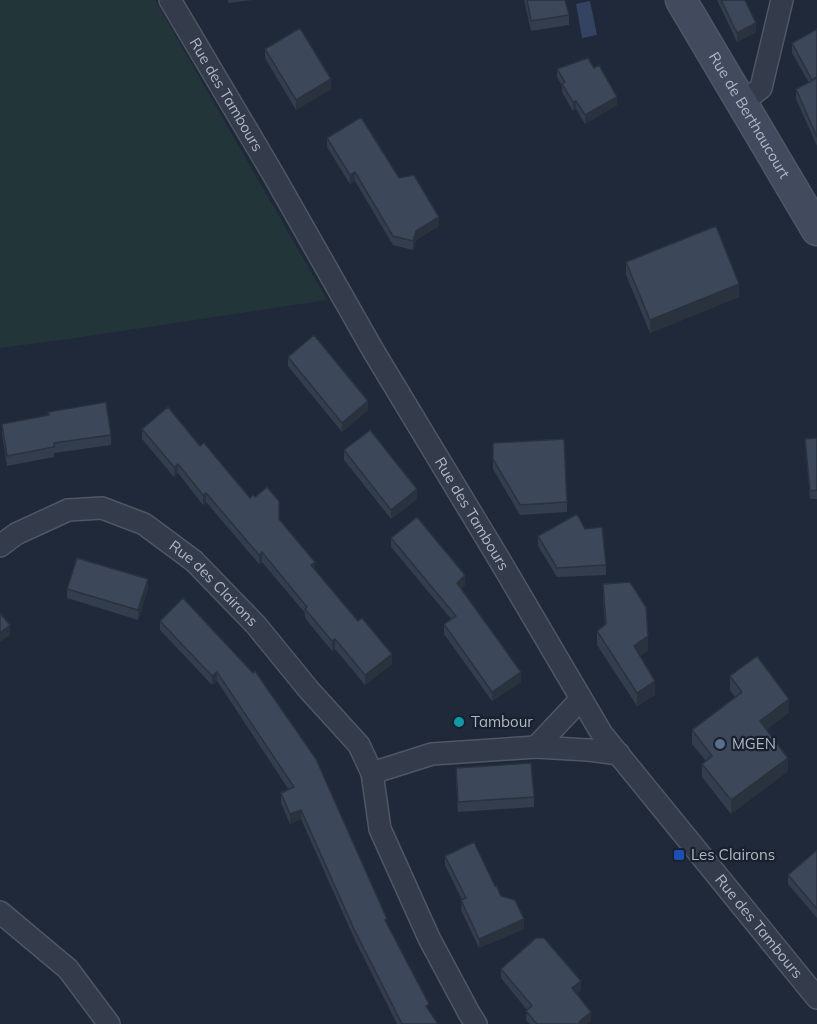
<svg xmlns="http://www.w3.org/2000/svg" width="817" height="1024" font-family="Mulish,sans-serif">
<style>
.green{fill:#22363a}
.water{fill:#344361}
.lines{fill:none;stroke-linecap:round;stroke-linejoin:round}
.street-casing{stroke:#4f5664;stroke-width:24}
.secondary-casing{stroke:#4f5664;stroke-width:33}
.street{stroke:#343b4a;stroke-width:21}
.secondary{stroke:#424a5d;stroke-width:30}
.wall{fill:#343d4d}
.shaded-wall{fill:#2a323e}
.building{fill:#3c4759;stroke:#2a323e;stroke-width:1.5}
.culture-dot{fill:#0f9aa8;stroke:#1a212e;stroke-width:2}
.service-dot{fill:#5c6f8a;stroke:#1a212e;stroke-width:2}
.transit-dot{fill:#1a4fb4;stroke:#1a212e;stroke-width:2}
.labels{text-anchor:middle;stroke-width:4.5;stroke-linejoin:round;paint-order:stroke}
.street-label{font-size:15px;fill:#afb6c6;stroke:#1a212e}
.poi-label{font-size:15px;fill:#afb6c6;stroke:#1a212e;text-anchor:start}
</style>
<rect width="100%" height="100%" fill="#202939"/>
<!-- green -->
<path class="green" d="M 0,0 L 155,0 L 327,300 L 68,339 L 0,348 Z"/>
<!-- water -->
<path class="water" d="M 590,1 L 597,35 L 582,38 L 576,4 Z"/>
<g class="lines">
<!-- street casing -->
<g class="street-casing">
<g id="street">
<path id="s1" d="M 170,0 L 273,174 L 374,352 L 499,559 L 602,734 L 817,998"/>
<path d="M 742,103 L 761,88 L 782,0"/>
<path id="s2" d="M 0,546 L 16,534 L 68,510 L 102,508 L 144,524 L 194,561 L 256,625 L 309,690 L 359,745 L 372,773 L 380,829 L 429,938 L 469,1013 L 476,1024"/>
<path d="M 536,747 L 581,699"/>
<path d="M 372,773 L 432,754 L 536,747 L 588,750 L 619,754"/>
<path d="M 0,912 L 68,969 L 109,1024"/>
</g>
</g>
<!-- secondary casing -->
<g class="secondary-casing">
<g id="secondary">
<path id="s3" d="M 681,0 L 817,230"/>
</g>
</g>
<!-- street -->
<use href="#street" class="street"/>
<!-- secondary -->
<use href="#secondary" class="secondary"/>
</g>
<!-- wall -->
<path class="wall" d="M 228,0 L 252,0 L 228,3 Z
M 524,0 L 565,0 L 569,15 L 569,25 L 531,31 Z
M 717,0 L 745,0 L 756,32 L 737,42 Z
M 817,29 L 817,146 L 796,99 L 796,89 L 809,83 L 792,53 L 792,43 Z
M 265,49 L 331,89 L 296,110 L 265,58 Z
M 557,69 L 617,105 L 585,124 L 576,109 L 573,111 L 562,92 L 562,86 L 557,77 Z
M 327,138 L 399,178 L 439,226 L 416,240 L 413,250 L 393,245 L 355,181 L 350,184 L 327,147 Z
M 626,262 L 739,297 L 650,333 L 626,275 Z
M 288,357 L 368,410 L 342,432 L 288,366 Z
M 2,424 L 111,435 L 111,445 L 54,453 L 54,457 L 7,466 L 2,434 Z
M 142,429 L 200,446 L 250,498 L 279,519 L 315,570 L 392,664 L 365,685 L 335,649 L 332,651 L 305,618 L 305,613 L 262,562 L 259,564 L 206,502 L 203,505 L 178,473 L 174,477 L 142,439 Z
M 817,438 L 817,499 L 810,499 L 805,439 Z
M 493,443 L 567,502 L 567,512 L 520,515 L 493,469 Z
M 344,450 L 417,499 L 391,519 L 344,460 Z
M 538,536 L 606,565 L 606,575 L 557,577 L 538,546 Z
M 391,538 L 465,585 L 461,588 L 521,682 L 492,701 L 444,634 L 444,624 L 451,619 L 391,547 Z
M 603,584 L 648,650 L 640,656 L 655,695 L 637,706 L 597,645 L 597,631 L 605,625 L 603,598 Z
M 148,588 L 138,620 L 67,598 L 67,589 Z
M 183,598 L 387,924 L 429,1011 L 438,1024 L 397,1024 L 354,938 L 301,819 L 290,824 L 281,803 L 281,793 L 289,790 L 217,681 L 212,685 L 160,630 L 160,621 Z
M 730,676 L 789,712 L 766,730 L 788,771 L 731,814 L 702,777 L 702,764 L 706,761 L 692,744 L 692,730 L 735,697 L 730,690 Z
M 456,778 L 534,797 L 534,807 L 458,812 Z
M 817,850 L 817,918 L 788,884 L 788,875 Z
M 445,856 L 495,886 L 524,929 L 479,948 L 461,910 L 462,900 L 445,865 Z
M 501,969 L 581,990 L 576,994 L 591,1021 L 587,1024 L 530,1024 L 526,1020 L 527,1010 L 501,978 Z"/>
<!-- shaded-wall -->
<path class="shaded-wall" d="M 756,23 L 756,32 L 737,42 L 737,33 Z
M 331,79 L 331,89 L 296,110 L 296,100 Z
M 617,97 L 617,105 L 585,124 L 585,115 Z
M 576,101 L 576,109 L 573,111 L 573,102 Z
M 355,172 L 355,181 L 350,184 L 350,175 Z
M 439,217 L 439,226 L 416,240 L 413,250 L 413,241 L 416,231 Z
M 739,284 L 739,297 L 650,333 L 650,320 Z
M 368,401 L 368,410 L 342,432 L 342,423 Z
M 178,464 L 178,473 L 174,477 L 174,467 Z
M 417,489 L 417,499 L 391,519 L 391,510 Z
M 206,493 L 206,502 L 203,505 L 203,495 Z
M 262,552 L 262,562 L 259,564 L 259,555 Z
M 315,562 L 315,571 L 311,565 Z
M 465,575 L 465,585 L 457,592 L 457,583 Z
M 148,579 L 148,588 L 138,620 L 138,610 Z
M 10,625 L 10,635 L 0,642 L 0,633 Z
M 648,636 L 648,650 L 634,660 L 634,646 Z
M 335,639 L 335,649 L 332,651 L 332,641 Z
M 392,654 L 392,664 L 365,685 L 365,675 Z
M 217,672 L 217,681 L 212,685 L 212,676 Z
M 521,672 L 521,682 L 492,701 L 492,692 Z
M 655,681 L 655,695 L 637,706 L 637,693 Z
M 789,699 L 789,712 L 760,735 L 760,721 Z
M 788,758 L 788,771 L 731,814 L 731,800 Z
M 301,810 L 301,819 L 290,824 L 290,814 Z
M 524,919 L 524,929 L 479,948 L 479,939 Z
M 581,981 L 581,990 L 572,998 L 572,988 Z
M 591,1012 L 591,1021 L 587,1024 L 579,1024 L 579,1022 Z"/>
<!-- building -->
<path class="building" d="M 527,0 L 565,0 L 569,15 L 531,21 Z
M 721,0 L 745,0 L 756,23 L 737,33 Z
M 300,28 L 331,79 L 296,100 L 265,49 Z
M 817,29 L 817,77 L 812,80 L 792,43 Z
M 588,58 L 594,68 L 599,65 L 617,97 L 585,115 L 576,101 L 573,102 L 562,84 L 565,82 L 557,69 Z
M 817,78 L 817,137 L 796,89 Z
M 361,117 L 399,178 L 414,175 L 439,217 L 416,231 L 413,241 L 393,236 L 355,172 L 350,175 L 327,138 Z
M 716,226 L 739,284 L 650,320 L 626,262 Z
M 314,335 L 368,401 L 342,423 L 288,357 Z
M 106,402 L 111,435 L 54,443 L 54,447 L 7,456 L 2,424 L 49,415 L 48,412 Z
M 168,407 L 200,446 L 204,443 L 250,498 L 253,495 L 255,497 L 267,487 L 279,501 L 279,519 L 315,562 L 311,565 L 358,621 L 362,618 L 392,654 L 365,675 L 335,639 L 332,641 L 305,609 L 307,607 L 262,552 L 259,555 L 206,493 L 203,495 L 178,464 L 174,467 L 142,429 Z
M 370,430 L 417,489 L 391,510 L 344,450 Z
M 817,438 L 817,490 L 810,491 L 805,439 Z
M 564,439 L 567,502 L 520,505 L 493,459 L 493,443 Z
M 577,514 L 585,529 L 602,527 L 606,565 L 557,568 L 538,536 Z
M 417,517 L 465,575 L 457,583 L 521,672 L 492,692 L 444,624 L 456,616 L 391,538 Z
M 77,558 L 148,579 L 138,610 L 67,589 Z
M 630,582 L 646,607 L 648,636 L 634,646 L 655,681 L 637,693 L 597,631 L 606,624 L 603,584 Z
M 183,598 L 253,673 L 255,671 L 316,759 L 387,919 L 385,920 L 429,1004 L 426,1006 L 438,1024 L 402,1024 L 354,929 L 301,810 L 290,814 L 281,793 L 294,787 L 217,672 L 212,676 L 160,621 Z
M 0,613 L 10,625 L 0,633 Z
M 757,656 L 789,699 L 760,721 L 788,758 L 731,800 L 702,764 L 712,756 L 692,730 L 742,692 L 730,676 Z
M 531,763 L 534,797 L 458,802 L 456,768 Z
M 474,842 L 495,886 L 496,885 L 501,896 L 515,900 L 524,919 L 479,939 L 461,900 L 466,898 L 445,856 Z
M 817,850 L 817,909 L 788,875 Z
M 536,938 L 544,938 L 581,981 L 572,988 L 591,1012 L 579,1022 L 581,1024 L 537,1024 L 526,1011 L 532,1006 L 501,969 Z"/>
<!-- markers -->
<circle class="culture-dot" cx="459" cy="722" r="6"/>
<circle class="service-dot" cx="720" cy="744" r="6"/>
<rect class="transit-dot" x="673" y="849" width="12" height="12" rx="3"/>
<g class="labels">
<!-- street labels -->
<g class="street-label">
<text dy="5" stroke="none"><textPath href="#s1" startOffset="110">Rue des Tambours</textPath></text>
<text dy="5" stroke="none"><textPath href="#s3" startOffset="134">Rue de Berthaucourt</textPath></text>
<text dy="5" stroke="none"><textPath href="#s1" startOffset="596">Rue des Tambours</textPath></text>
<text dy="5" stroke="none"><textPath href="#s2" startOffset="248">Rue des Clairons</textPath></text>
<text dy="5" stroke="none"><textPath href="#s1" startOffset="1100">Rue des Tambours</textPath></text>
</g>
<!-- poi labels -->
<g class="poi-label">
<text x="471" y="727">Tambour</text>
<text x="732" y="749">MGEN</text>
<text x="691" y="860">Les Clairons</text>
</g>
</g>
</svg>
